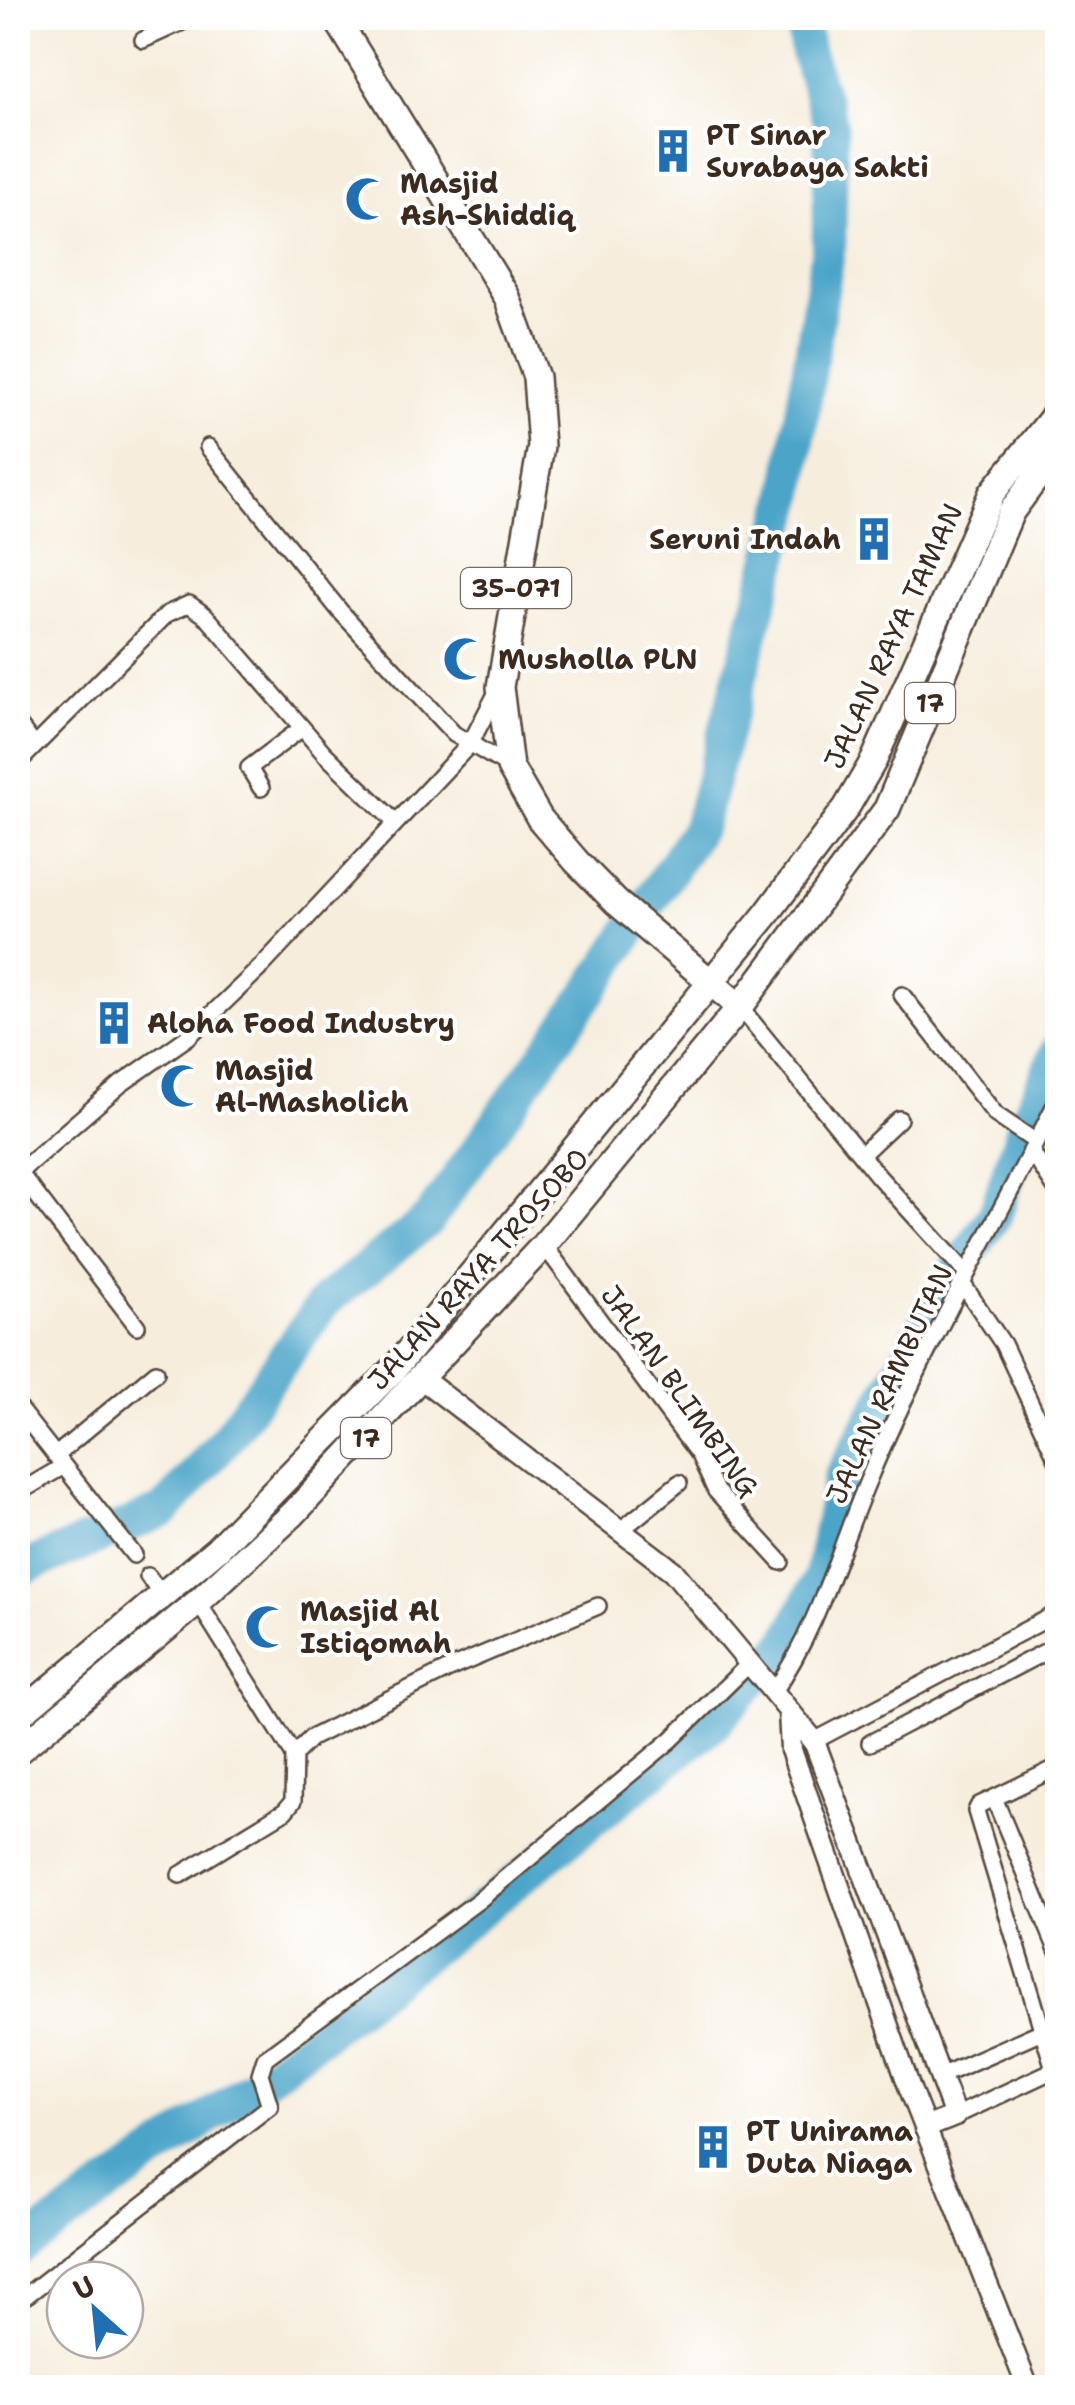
<svg xmlns="http://www.w3.org/2000/svg" width="1075" height="2405" font-family="'Shantell Sans',sans-serif">
<style>
.lines{fill:none;stroke-linecap:round;stroke-linejoin:round}
.river{stroke:#4ba5c9;stroke-width:35}
.minor-casing{stroke:#57473a;stroke-width:20}
.tertiary-casing{stroke:#57473a;stroke-width:25}
.primary-casing{stroke:#57473a;stroke-width:30}
.trunk-casing{stroke:#57473a;stroke-width:30}
.minor{stroke:#fff;stroke-width:15}
.tertiary{stroke:#fff;stroke-width:20}
.primary{stroke:#fff;stroke-width:25}
.trunk{stroke:#fff;stroke-width:25}
.labels{text-anchor:middle;stroke-width:8;stroke-linejoin:round;paint-order:stroke}
.shield{fill:#fff;stroke:#766a62;stroke-width:2.5}
.shield-label{font-size:25px;font-weight:bold;fill:#3b2a1e}
.poi-label{font-size:28px;font-weight:bold;fill:#3b2a1e;stroke:#fff;text-anchor:start}
.street-label{font-size:28px;fill:#3b2a1e;stroke:#fff}
</style>
<rect width="100%" height="100%" fill="#fff"/>
<filter id="ink" filterUnits="userSpaceOnUse"><feTurbulence type="fractalNoise" baseFrequency=".01" numOctaves="2"/><feDisplacementMap in="SourceGraphic" scale="20" xChannelSelector="R" yChannelSelector="G"/><feConvolveMatrix kernelMatrix="1 2 1 2 8 2 1 2 1" color-interpolation-filters="sRGB"/></filter>
<filter id="wash" filterUnits="userSpaceOnUse"><feTurbulence type="fractalNoise" baseFrequency=".0048" numOctaves="4" result="noise"/><feDisplacementMap in="SourceGraphic" scale="40" xChannelSelector="R" yChannelSelector="G"/><feGaussianBlur stdDeviation="2.25" result="paint"/><feColorMatrix in="noise" values="0 0 0 0 0 0 0 0 0 0 0 0 0 0 0 0 0 1.4 0 .05"/><feComposite in="paint" operator="in"/></filter>
<g filter="url(#wash)">
<rect width="100%" height="100%" fill="#f6eddc"/>
<g class="lines">
<!-- river -->
<path class="river" d="M 18,1570 L 165,1510 L 227,1438 L 325,1301 L 428,1220 L 600,977 L 700,825 L 789,496 L 829,244 L 831,127 L 807,51 L 802,18
M 18,2250 L 276,2070 L 468,1920 L 713,1724 L 787,1644 L 821,1577 L 841,1477 L 949,1282 L 995,1215 L 1025,1123 L 1058,1051"/>
</g>
</g>
<g filter="url(#ink)">
<g class="lines">
<!-- minor casing -->
<g class="minor-casing">
<path id="minor" d="M 228,18 L 236,18
M 143,40 L 191,18
M 208,447 L 340,611 L 454,734 L 510,767
M 18,724 L 35,746
M 18,763 L 167,614 L 189,604 L 206,616 L 324,753 L 396,823
M 261,788 L 249,768 L 302,728
M 902,995 L 996,1115 L 1036,1142
M 740,1007 L 878,1176 L 967,1274
M 1031,1151 L 1058,1192
M 861,1155 L 899,1119
M 19,1172 L 137,1326
M 18,1173 L 121,1084 L 188,1037 L 261,967 L 470,744 L 498,690
M 544,1245 L 699,1455 L 716,1491 L 781,1562
M 962,1283 L 1003,1344 L 1058,1462
M 18,1408 L 134,1555
M 55,1456 L 156,1372
M 18,1493 L 62,1467
M 621,1530 L 679,1483
M 148,1576 L 162,1596
M 198,1602 L 294,1755
M 773,1693 C 818,1628 837,1555 867,1483 C 922,1351 994,1226 1058,1099
M 814,1741 L 1058,1613
M 870,1743 L 1058,1645
M 994,1798 L 1058,1767
M 180,1875 L 285,1811 L 293,1801 L 294,1755 L 311,1738 L 453,1667 L 598,1606
M 1058,1952 L 994,1798 L 979,1805 L 976,1811 L 1058,2082
M 938,2077 L 1058,2024
M 955,2116 L 1058,2068
M 18,2302 L 270,2106 L 260,2074 L 265,2058 L 478,1901 L 671,1740 L 750,1663"/>
</g>
<!-- tertiary casing -->
<g class="tertiary-casing">
<path id="tertiary" d="M 422,1379 L 673,1571 L 814,1741 L 955,2116 L 925,2128
M 789,1712 L 791,1750 L 910,2089 L 1028,2388"/>
</g>
<!-- primary casing -->
<g class="primary-casing">
<path id="primary" d="M 336,18 L 507,297 L 536,377 L 541,446 L 500,687 L 510,767 L 540,819 L 577,862 L 616,902 L 740,1007"/>
</g>
<!-- trunk casing -->
<g class="trunk-casing">
<path id="trunk" d="M 18,1716 L 217,1549 L 393,1370 L 766,915 L 846,808 L 874,760 L 992,493 L 1058,411
M 18,1751 L 198,1602 L 293,1514 L 544,1245 L 740,1007 L 887,809 L 1011,512 L 1058,448"/>
</g>
<!-- minor -->
<use href="#minor" class="minor"/>
<!-- tertiary -->
<use href="#tertiary" class="tertiary"/>
<!-- primary -->
<use href="#primary" class="primary"/>
<!-- trunk -->
<use href="#trunk" class="trunk"/>
</g>
</g>
<!-- icons -->
<defs>
<g id="building-bare" transform="scale(3.45)"><path d="M-4-6H4V6H1V3H-1V6H-4ZM-2.5-4.3h1.7v1.8h-1.7ZM.8-4.3h1.7v1.8H.8ZM-2.5-1h1.7V.8h-1.7ZM.8-1h1.7V.8H.8Z" fill="#1f6fb2" stroke="#fff" stroke-width="2.5" paint-order="stroke"/></g>
<g id="mosque-bare" transform="scale(3.45)"><path d="M3.5-4.9A6 6 0 1 0 3.5 4.9A5 5 0 1 1 3.5-4.9Z" fill="#1f6fb2" stroke="#fff" stroke-width="2.5" paint-order="stroke"/></g>
</defs>
<g fill-rule="evenodd">
<use href="#building-bare" x="673" y="151"/>
<use href="#mosque-bare" x="367" y="199"/>
<use href="#building-bare" x="874" y="539"/>
<use href="#mosque-bare" x="465" y="659"/>
<use href="#building-bare" x="114" y="1023"/>
<use href="#mosque-bare" x="182" y="1086"/>
<use href="#mosque-bare" x="267" y="1627"/>
<use href="#building-bare" x="713" y="2147"/>
</g>
<g class="labels">
<!-- shield labels -->
<g class="shield">
<rect x="461" y="568" width="110" height="40" rx="8"/>
<rect x="905" y="683" width="50" height="40" rx="8"/>
<rect x="341" y="1418" width="50" height="40" rx="8"/>
</g>
<g class="shield-label">
<text x="516" y="597">35-071</text>
<text x="930" y="712">17</text>
<text x="366" y="1447">17</text>
</g>
<!-- poi labels -->
<g class="poi-label">
<text x="706" y="145">PT Sinar<tspan x="706" dy="32">Surabaya Sakti</tspan></text>
<text x="400" y="193">Masjid<tspan x="400" dy="32">Ash-Shiddiq</tspan></text>
<text x="841" y="549" text-anchor="end">Seruni Indah</text>
<text x="498" y="669">Musholla PLN</text>
<text x="147" y="1033">Aloha Food Industry</text>
<text x="215" y="1080">Masjid<tspan x="215" dy="32">Al-Masholich</tspan></text>
<text x="300" y="1621">Masjid Al<tspan x="300" dy="32">Istiqomah</tspan></text>
<text x="746" y="2141">PT Unirama<tspan x="746" dy="32">Duta Niaga</tspan></text>
</g>
<!-- street labels -->
<g class="street-label">
<text transform="translate(893 636) rotate(-65)" y="10">JALAN RAYA TAMAN</text>
<text transform="translate(478 1269) rotate(-48)" y="10">JALAN RAYA TROSOBO</text>
<text transform="translate(889 1384) rotate(-65)" y="10">JALAN RAMBUTAN</text>
<text transform="translate(680 1391) rotate(55)" y="10">JALAN BLIMBING</text>
</g>
</g>
<!-- margin -->
<rect width="1075" height="2405" fill="none" stroke="#fff" stroke-width="60"/>
<!-- north arrow -->
<g transform="translate(95 2310) rotate(333)"><circle r="48" fill="#ffffff" stroke="#b1aaa5" stroke-width="2.5"/>
<path d="M0-8L18 38L0 25L-18 38Z" fill="#1f6fb2"/>
<text y="-15" font-size="28" font-weight="bold" text-anchor="middle" fill="#3b2a1e">U</text>
</g>
</svg>
